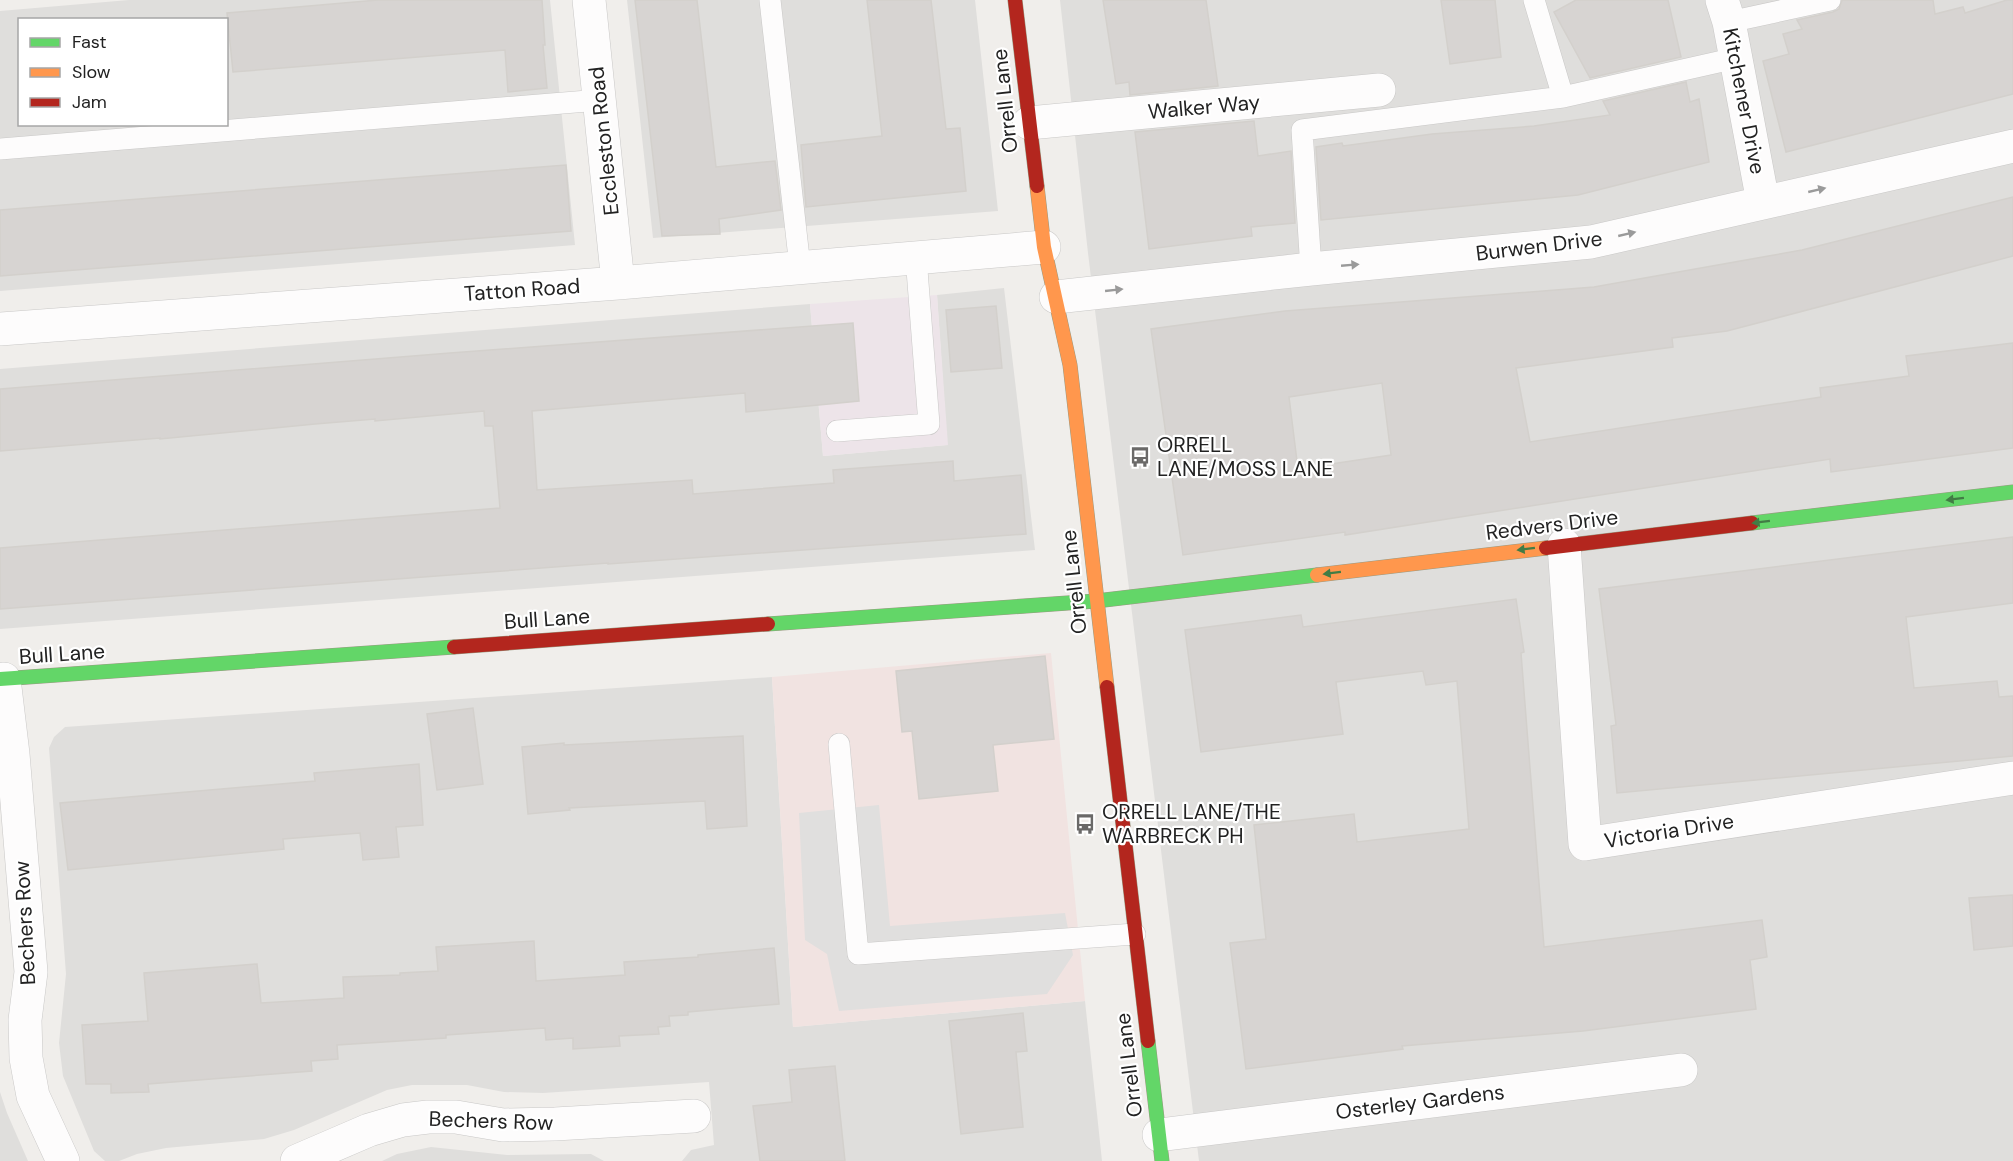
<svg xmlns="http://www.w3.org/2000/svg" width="2013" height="1161" font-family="'DM Sans',sans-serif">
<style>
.residential{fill:#dfdedc;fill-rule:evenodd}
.commercial{fill:#f1e3e1}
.industrial{fill:#ede4e9}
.parking{fill:#e0dfde}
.building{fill:#d7d4d2;stroke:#d3d0cc;stroke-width:1.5;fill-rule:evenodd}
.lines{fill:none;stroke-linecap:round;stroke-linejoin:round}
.lane-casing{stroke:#c9c8c7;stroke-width:22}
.street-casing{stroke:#c9c8c7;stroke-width:34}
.fast-casing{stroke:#999a82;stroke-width:15}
.slow-casing{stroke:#999a82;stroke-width:15}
.jam-casing{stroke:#999a82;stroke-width:15}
.lane{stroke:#fdfcfc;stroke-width:21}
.street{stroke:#fdfcfc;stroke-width:33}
.fast{stroke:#63d668;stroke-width:14}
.slow{stroke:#ff974d;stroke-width:14}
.jam{stroke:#b3261e;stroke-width:14}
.oneway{fill:#9a9a9a}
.oneway2{fill:#427c45}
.labels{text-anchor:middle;stroke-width:4.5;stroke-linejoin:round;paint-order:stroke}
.street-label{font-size:21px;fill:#222;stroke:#fff}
.poi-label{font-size:21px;fill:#222;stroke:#fff;text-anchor:start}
</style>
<rect width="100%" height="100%" fill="#f0eeeb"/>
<!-- residential -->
<path class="residential" d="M 129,0 L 550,0 L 575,245 L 0,291 L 0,11 ZM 20,20 L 226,20 L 226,124 L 20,124 Z
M 627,0 L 975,0 L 998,211 L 653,238 Z
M 1060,0 L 2013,0 L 2013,1161 L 1199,1161 L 1088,253 Z
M 1004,288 L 1035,550 L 0,629 L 0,369 L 810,304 L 823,456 L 947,445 L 937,295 Z
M 772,677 L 793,1027 L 1085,1001 L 1102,1161 L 682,1161 L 691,1150 L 714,1145 L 709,1082 L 543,1093 L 504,1092 L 467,1085 L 412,1085 L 387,1090 L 294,1130 L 264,1139 L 166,1148 L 137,1154 L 119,1161 L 105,1161 L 94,1151 L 63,1076 L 59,1043 L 66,974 L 49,748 L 54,737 L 65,727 Z
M 0,1092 L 7,1113 L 28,1161 L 0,1161 Z
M 431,1147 L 507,1155 L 591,1154 L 604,1161 L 382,1161 L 397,1154 Z"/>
<!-- commercial -->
<path class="commercial" d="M 1051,653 L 1085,1001 L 793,1027 L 772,677 Z"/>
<!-- industrial -->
<path class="industrial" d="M 937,295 L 948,445 L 823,456 L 810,304 Z"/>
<!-- parking -->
<path class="parking" d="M 879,805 L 890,926 L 1065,913 L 1073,955 L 1047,994 L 839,1011 L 827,954 L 805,940 L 799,813 Z"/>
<!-- building -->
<path class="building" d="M 378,0 L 542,0 L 545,45 L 543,45 L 547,88 L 508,92 L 505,50 L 233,72 L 227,13 Z
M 635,0 L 697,0 L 716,167 L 775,161 L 781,210 L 719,219 L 720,234 L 662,236 Z
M 867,0 L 931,0 L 946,129 L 960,128 L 966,191 L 806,207 L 801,145 L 882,136 Z
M 1103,0 L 1206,0 L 1218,86 L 1130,95 L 1129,82 L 1116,84 Z
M 1441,0 L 1495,0 L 1501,57 L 1450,64 Z
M 1576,0 L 1668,0 L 1681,57 L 1590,78 L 1554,12 Z
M 1842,0 L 1933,0 L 1935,14 L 1963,7 L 1965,13 L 2007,0 L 2013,0 L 2013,94 L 1786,152 L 1763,61 L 1789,54 L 1783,34 L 1802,29 L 1797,20 L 1833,12 L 1839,9 Z
M 1686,82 L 1690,102 L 1699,99 L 1709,162 L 1578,195 L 1321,220 L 1316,147 L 1342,143 L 1343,146 L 1432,134 L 1534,126 L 1610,115 L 1603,101 Z
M 1254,121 L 1258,156 L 1291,151 L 1295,223 L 1251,227 L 1252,236 L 1149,249 L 1135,132 Z
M 566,165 L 571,231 L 0,276 L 0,210 Z
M 2013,197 L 2013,256 L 1727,331 L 1672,338 L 1673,347 L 1516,368 L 1530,442 L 1821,397 L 1820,388 L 1909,376 L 1906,356 L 2013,343 L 2013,448 L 1831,472 L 1830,459 L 1345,535 L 1345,532 L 1183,555 L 1151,329 L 1285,311 L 1594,287 L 1802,250 ZM 1382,383 L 1391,455 L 1298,469 L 1289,397 Z
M 996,306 L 1002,368 L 951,372 L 946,310 Z
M 853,323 L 859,401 L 746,412 L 745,393 L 532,411 L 537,490 L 692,480 L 693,494 L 834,483 L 833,470 L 953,461 L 954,481 L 1021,475 L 1026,534 L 608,564 L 608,563 L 0,609 L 0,548 L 500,508 L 493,426 L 485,426 L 484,411 L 375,421 L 375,419 L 315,424 L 160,439 L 160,438 L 0,451 L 0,389 L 450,353 Z
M 2013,537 L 2013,603 L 1906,617 L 1914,688 L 1997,681 L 1999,697 L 2013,696 L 2013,756 L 1617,793 L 1611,726 L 1616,725 L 1599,589 Z
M 1516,599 L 1524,652 L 1521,653 L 1544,947 L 1762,920 L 1767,957 L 1750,960 L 1756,1009 L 1583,1031 L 1402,1046 L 1403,1049 L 1246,1069 L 1230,943 L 1266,939 L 1254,825 L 1354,814 L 1357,842 L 1469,829 L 1457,681 L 1426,685 L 1423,671 L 1336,682 L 1343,734 L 1201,752 L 1185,630 L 1301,615 L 1303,627 Z
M 1045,656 L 1054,739 L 993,745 L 998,791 L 919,799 L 912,731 L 902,732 L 896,671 Z
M 473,708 L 483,784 L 437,790 L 427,714 Z
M 743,736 L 747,826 L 707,829 L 705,801 L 569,808 L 570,810 L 528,814 L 522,747 L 564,743 L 564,745 Z
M 419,764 L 423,825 L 396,827 L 399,857 L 363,860 L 360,833 L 283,839 L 284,849 L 68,870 L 60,803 L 315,781 L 314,773 Z
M 2013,895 L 2013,946 L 1974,950 L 1969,898 Z
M 534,941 L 536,981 L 625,975 L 624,962 L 698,957 L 698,955 L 774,948 L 779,1004 L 688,1012 L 688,1015 L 669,1016 L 670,1026 L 658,1027 L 659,1034 L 619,1036 L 620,1046 L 573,1049 L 573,1038 L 546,1040 L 545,1028 L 446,1035 L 446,1038 L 337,1045 L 338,1059 L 311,1061 L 312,1071 L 148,1084 L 149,1092 L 111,1093 L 111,1084 L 86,1084 L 82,1025 L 148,1021 L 144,973 L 257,964 L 261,1003 L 344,998 L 343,977 L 400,975 L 400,973 L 438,971 L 436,947 Z
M 1023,1013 L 1027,1051 L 1016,1052 L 1023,1127 L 961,1134 L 949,1021 Z
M 835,1066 L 845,1161 L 760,1161 L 753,1106 L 792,1102 L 789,1070 Z"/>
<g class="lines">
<!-- lane casing -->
<g class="lane-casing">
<path id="lane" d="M 770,0 L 800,267
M 1534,0 L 1563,97
M 1729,22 L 1830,0
M 0,149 L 600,100
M 1311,269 L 1302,130 L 1563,97 L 1736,58
M 837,431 L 929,424 L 916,257
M 839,744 L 858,954 L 1135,934"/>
</g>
<!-- street casing -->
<g class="street-casing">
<path id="street" d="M 589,0 L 618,283
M 1722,0 L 1729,22 L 1763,202
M 1029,123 L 1379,90
M 1056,297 L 1311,269 L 1591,242 L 2013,146
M 0,329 L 618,283 L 1044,247
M 1564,545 L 1585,844 L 2013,778
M 4,679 L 13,754 L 31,972 L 25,1020 L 26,1058 L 33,1096 L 63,1161
M 1159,1135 L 1681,1070
M 297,1161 L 369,1130 L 403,1120 L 428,1117 L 456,1117 L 503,1125 L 555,1124 L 694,1116"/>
</g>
<!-- fast casing -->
<g class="fast-casing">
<path id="fast" d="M 1752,523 L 2013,492
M 768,624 L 1096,601 L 1317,575
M 0,679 L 454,647
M 1148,1041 L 1162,1161"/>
</g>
<!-- slow casing -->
<g class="slow-casing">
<path id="slow" d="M 1037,186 L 1044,247 L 1070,365 L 1107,687
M 1317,575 L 1546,548"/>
</g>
<!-- jam casing -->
<g class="jam-casing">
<path id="jam" d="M 1015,0 L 1037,186
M 1546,548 L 1752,523
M 454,647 L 768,624
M 1107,687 L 1148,1041"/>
</g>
<!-- lane -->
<use href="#lane" class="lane"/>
<!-- street -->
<use href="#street" class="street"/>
<!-- fast -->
<use href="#fast" class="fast"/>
<!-- slow -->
<use href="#slow" class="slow"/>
<!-- jam -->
<use href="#jam" class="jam"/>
</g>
<!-- one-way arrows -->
<defs><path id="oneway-solid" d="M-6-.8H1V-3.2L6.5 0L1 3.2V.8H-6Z" transform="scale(1.5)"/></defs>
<g class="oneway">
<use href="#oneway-solid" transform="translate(1817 190) rotate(-13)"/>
<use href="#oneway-solid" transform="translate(1627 234) rotate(-13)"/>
<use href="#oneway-solid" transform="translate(1350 265) rotate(-5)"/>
<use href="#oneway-solid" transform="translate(1114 290) rotate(-6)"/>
</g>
<g class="oneway2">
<use href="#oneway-solid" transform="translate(1955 499) rotate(173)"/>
<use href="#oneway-solid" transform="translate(1761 522) rotate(173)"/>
<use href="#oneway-solid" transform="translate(1526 549) rotate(173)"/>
<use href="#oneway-solid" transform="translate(1332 573) rotate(173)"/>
</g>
<!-- icons -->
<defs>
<g id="bus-bare" transform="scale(1.62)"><path d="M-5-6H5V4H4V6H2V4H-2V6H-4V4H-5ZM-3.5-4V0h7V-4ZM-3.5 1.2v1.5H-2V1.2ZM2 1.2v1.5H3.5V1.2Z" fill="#6a6968" stroke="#fff" stroke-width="2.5" paint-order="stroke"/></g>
</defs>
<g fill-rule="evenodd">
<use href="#bus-bare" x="1140" y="457"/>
<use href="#bus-bare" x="1085" y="824"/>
</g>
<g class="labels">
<!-- street labels -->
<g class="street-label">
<text transform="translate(1005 101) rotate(-96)" y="7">Orrell Lane</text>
<text transform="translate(1744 101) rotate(79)" y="7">Kitchener Drive</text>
<text transform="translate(1204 107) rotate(-5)" y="7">Walker Way</text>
<text transform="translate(604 141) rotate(-96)" y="7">Eccleston Road</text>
<text transform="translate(1539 246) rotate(-7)" y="7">Burwen Drive</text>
<text transform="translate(522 290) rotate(-4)" y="7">Tatton Road</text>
<text transform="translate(1552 525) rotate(-7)" y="7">Redvers Drive</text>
<text transform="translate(1074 582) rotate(-96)" y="7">Orrell Lane</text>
<text transform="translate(547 619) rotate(-4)" y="7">Bull Lane</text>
<text transform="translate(62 654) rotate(-4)" y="7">Bull Lane</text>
<text transform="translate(1669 831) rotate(-9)" y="7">Victoria Drive</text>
<text transform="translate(25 923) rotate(-93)" y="7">Bechers Row</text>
<text transform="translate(1129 1065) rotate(-97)" y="7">Orrell Lane</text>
<text transform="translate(1420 1102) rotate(-7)" y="7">Osterley Gardens</text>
<text transform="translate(491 1121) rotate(2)" y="7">Bechers Row</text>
</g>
<!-- poi labels -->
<g class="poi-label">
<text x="1157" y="452">ORRELL<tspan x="1157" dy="24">LANE/MOSS LANE</tspan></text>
<text x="1102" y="819">ORRELL LANE/THE<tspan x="1102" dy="24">WARBRECK PH</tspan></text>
</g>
</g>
<!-- legend -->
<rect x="18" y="18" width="210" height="108" fill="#ffffff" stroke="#a7a7a7" stroke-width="1.5"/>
<rect x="30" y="38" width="30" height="9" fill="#63d668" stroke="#a7a7a7" stroke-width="1.5"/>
<text x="72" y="48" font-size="18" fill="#222222">Fast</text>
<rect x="30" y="68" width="30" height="9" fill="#ff974d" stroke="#a7a7a7" stroke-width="1.5"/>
<text x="72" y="78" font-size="18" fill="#222222">Slow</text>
<rect x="30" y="98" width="30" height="9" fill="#b3261e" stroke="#a7a7a7" stroke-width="1.5"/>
<text x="72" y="108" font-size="18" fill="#222222">Jam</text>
</svg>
